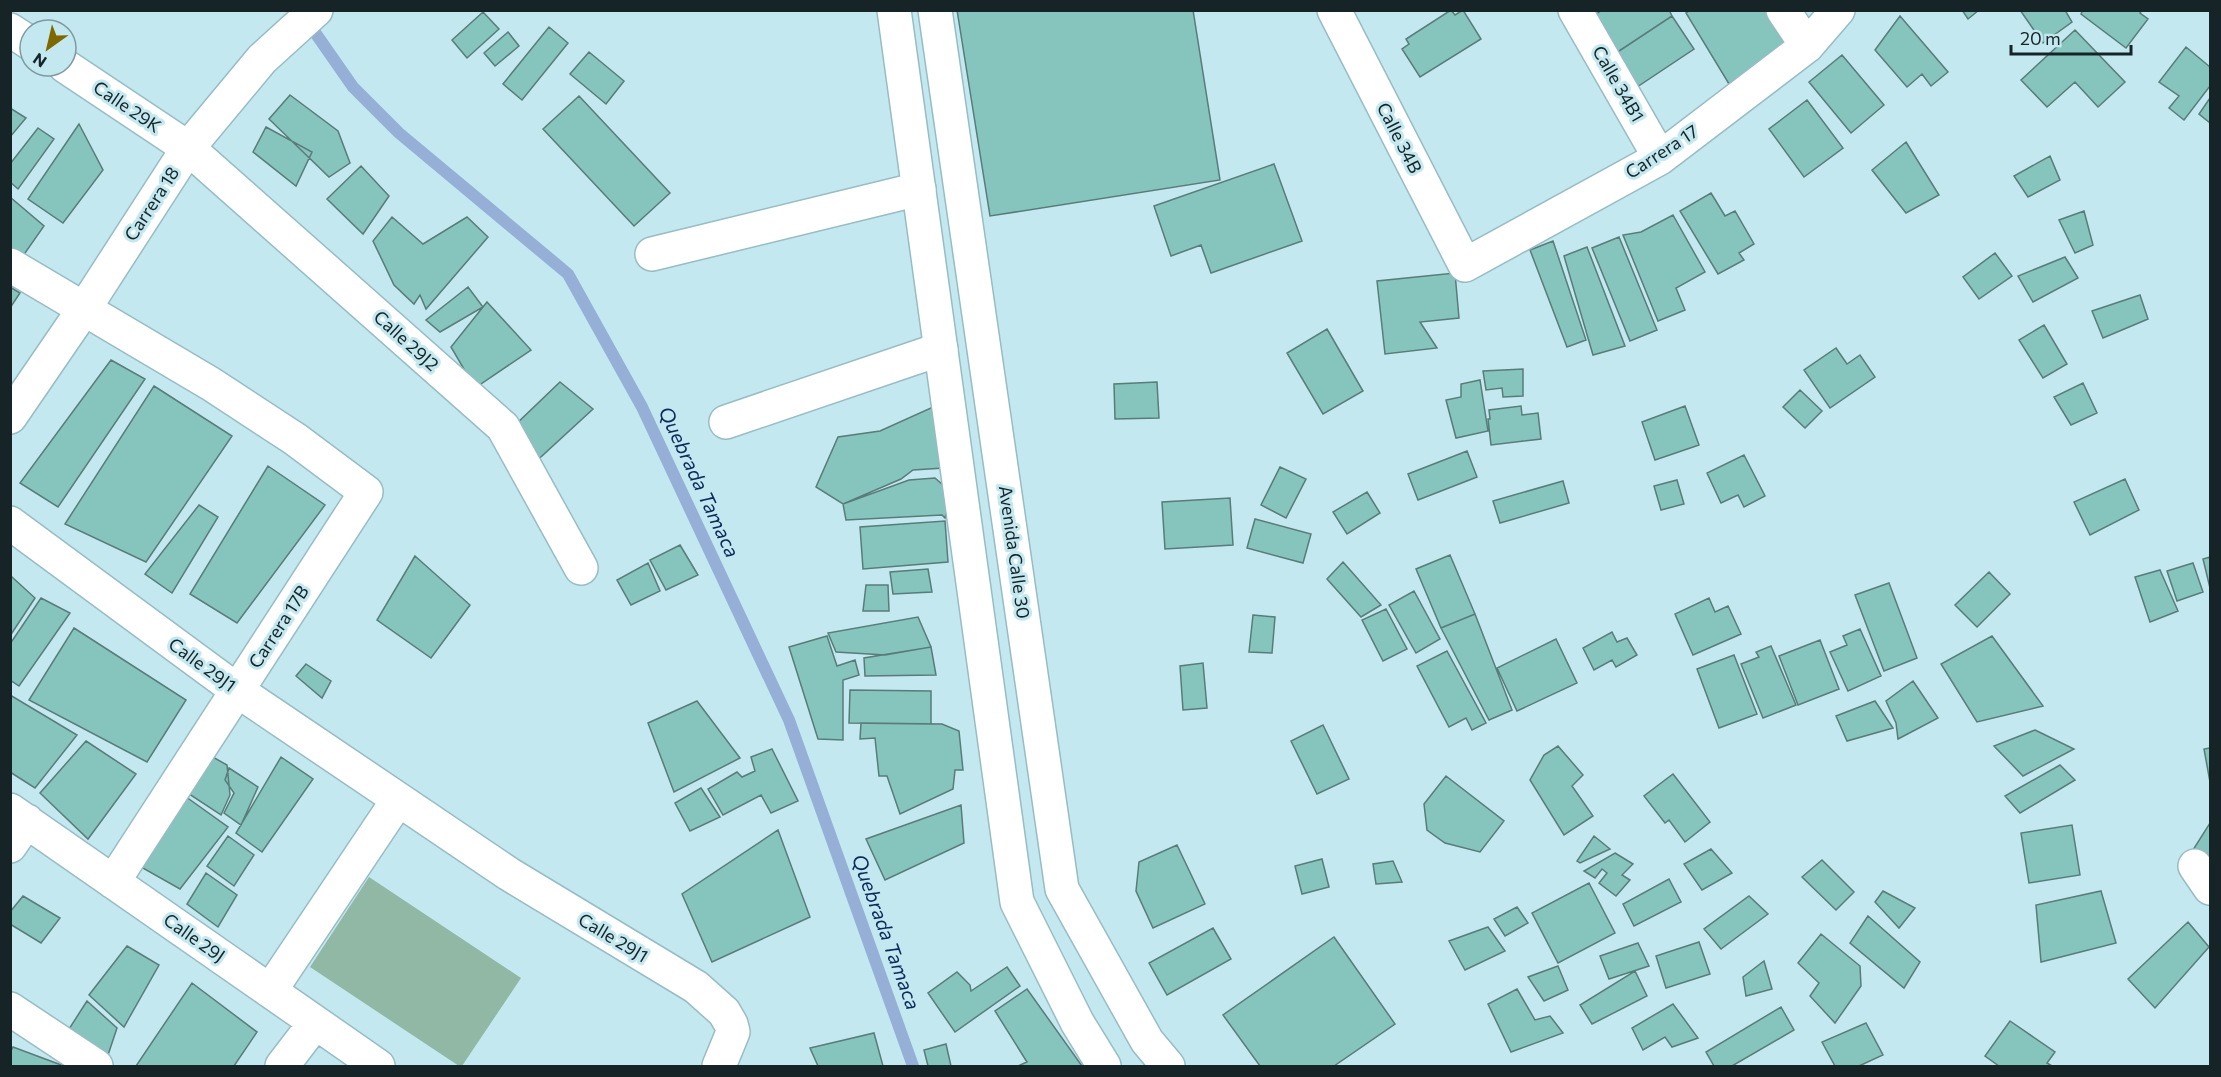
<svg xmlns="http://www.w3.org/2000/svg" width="2221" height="1077" font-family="Commissioner,sans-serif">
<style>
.green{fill:#90b8a5}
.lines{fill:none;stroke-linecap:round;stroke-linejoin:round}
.stream{stroke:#96afd6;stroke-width:12}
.building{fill:#86c4be;stroke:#597c79;stroke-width:1.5}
.minor-casing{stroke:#98bcc4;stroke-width:36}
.major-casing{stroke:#98bcc4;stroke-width:36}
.minor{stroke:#fff;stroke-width:33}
.major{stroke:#fff;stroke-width:33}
.labels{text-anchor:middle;stroke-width:6;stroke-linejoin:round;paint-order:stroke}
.street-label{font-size:18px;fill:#162427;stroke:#c3e8f0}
.water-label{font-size:20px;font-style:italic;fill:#0c2a5a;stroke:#c3e8f0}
</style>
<rect width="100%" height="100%" fill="#c3e8f0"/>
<!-- green -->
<path class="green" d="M 369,877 L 521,978 L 462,1066 L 459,1066 L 310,967 Z"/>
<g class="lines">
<!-- stream -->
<path class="stream" d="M 307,21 L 353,87 L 399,133 L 568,274 L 642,407 L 789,720 L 913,1066"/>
</g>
<!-- building -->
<path class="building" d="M 957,10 L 1193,10 L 1220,180 L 990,216 Z
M 1451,10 L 1455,15 L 1463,10 L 1481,39 L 1420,77 L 1402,49 L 1409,44 L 1406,39 Z
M 1602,10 L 1669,10 L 1672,16 L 1610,57 L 1588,20 Z
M 1690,10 L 1772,10 L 1796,42 L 1729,84 L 1686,13 Z
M 1962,10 L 1979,10 L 1968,19 Z
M 2020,10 L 2065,10 L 2072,22 L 2043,43 Z
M 2083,10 L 2142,10 L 2140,13 L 2148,19 L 2126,48 L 2081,14 Z
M 483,12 L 499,29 L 467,58 L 452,40 Z
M 1672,16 L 1694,49 L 1634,89 L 1610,57 Z
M 1900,16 L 1948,72 L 1931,86 L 1922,74 L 1907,87 L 1875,50 Z
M 549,27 L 568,43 L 522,100 L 503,84 Z
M 2075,30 L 2125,82 L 2098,107 L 2075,82 L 2047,107 L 2021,80 Z
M 508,32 L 519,46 L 495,66 L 484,53 Z
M 2186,47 L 2210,67 L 2210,86 L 2184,120 L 2169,108 L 2179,96 L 2159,82 Z
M 589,52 L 624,81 L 606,104 L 570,74 Z
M 1842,55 L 1884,105 L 1851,133 L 1809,82 Z
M 290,95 L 338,131 L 350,163 L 329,177 L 269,119 Z
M 579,96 L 670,193 L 634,226 L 543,129 Z
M 2210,98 L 2210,123 L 2199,114 Z
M 1807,100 L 1843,148 L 1804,177 L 1769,129 Z
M 10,108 L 26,118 L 10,137 Z
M 79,124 L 103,170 L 63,223 L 28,199 Z
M 266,127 L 312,152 L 296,186 L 253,152 Z
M 38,128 L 54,139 L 18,189 L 10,182 L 10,164 Z
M 1906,142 L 1939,195 L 1906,213 L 1872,170 Z
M 2050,156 L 2060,180 L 2028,197 L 2014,176 Z
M 1274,164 L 1302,241 L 1211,273 L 1201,245 L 1171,256 L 1154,206 Z
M 361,166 L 389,196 L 363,234 L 327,199 Z
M 1711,193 L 1725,216 L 1735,211 L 1754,244 L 1739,253 L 1744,260 L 1718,274 L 1680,211 Z
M 10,197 L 44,226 L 18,263 L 10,258 Z
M 2084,211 L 2093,245 L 2075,253 L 2059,220 Z
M 1673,215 L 1705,272 L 1676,288 L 1685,310 L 1658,321 L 1623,235 L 1641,232 Z
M 392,217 L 423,244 L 467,217 L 488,237 L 426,309 L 420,295 L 414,304 L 394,285 L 373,241 Z
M 1619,237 L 1657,330 L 1630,341 L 1592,248 Z
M 1553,241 L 1586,340 L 1567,347 L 1530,250 Z
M 1587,247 L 1625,346 L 1593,355 L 1564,256 Z
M 1995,253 L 2012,276 L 1979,299 L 1963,277 Z
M 2065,257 L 2078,278 L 2033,302 L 2018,276 Z
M 1455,273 L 1459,318 L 1420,322 L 1437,348 L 1385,354 L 1377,281 Z
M 10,287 L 20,293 L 10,308 Z
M 468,287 L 483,307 L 440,332 L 426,320 Z
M 2140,295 L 2148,319 L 2103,338 L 2092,311 Z
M 487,302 L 531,350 L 475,388 L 451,347 Z
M 2044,325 L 2067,364 L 2043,378 L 2019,340 Z
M 1327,329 L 1363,391 L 1323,414 L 1287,353 Z
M 1836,348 L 1847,364 L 1860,355 L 1875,377 L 1830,408 L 1804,370 Z
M 111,360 L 145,379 L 58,507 L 20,483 Z
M 1523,369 L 1523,396 L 1503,397 L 1502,388 L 1486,390 L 1483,371 Z
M 1480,380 L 1488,431 L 1456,438 L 1446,400 L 1461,397 L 1461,384 Z
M 560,382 L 593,409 L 531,466 L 511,429 Z
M 1157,382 L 1159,418 L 1115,419 L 1114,384 Z
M 2083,383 L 2097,413 L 2071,425 L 2054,397 Z
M 154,386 L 232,436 L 146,562 L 65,524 Z
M 1800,390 L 1822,411 L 1805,428 L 1783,407 Z
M 1521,406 L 1522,415 L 1538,413 L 1541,439 L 1491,445 L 1488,419 L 1490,419 L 1489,410 Z
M 1685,406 L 1699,445 L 1655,460 L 1642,422 Z
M 933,407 L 944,468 L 913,470 L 901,479 L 843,504 L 816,487 L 838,437 L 880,431 Z
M 1467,451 L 1477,477 L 1418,500 L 1408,474 Z
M 1744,455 L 1765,496 L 1744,507 L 1738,495 L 1721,503 L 1707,473 Z
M 268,466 L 325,505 L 237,623 L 190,594 Z
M 1280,467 L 1306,479 L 1286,518 L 1261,505 Z
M 935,478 L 952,493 L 945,518 L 942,515 L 846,520 L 843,504 L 909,480 Z
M 2125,479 L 2139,510 L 2090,535 L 2074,502 Z
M 1677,480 L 1684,504 L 1661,510 L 1654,486 Z
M 1563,481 L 1569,503 L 1500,523 L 1493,501 Z
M 1367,492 L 1380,513 L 1347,534 L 1333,512 Z
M 1230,498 L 1233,545 L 1165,549 L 1162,502 Z
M 199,505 L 218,517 L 172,593 L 145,574 Z
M 1255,519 L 1311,534 L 1303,563 L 1247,548 Z
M 945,521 L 948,562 L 863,569 L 860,527 Z
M 680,545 L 698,575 L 666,590 L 650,560 Z
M 1450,555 L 1475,614 L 1441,628 L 1416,569 Z
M 415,556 L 470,605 L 431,658 L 377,620 Z
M 2210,557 L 2210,588 L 2203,559 Z
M 1343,562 L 1381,605 L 1361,617 L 1327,579 Z
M 648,563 L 660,591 L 631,605 L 617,580 Z
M 2193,563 L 2203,592 L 2177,601 L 2167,571 Z
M 928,569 L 932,592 L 893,594 L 890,572 Z
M 2160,570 L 2178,611 L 2150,622 L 2135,577 Z
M 1989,572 L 2010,594 L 1977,627 L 1955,605 Z
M 12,577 L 35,598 L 10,636 L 10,579 Z
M 1889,583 L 1917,658 L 1884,671 L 1855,595 Z
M 866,585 L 888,585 L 889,611 L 863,611 Z
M 1414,591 L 1440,639 L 1416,653 L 1389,605 Z
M 41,598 L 70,613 L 19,686 L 10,680 L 10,644 Z
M 1709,598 L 1715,612 L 1728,606 L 1741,634 L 1693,655 L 1675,614 Z
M 1386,609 L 1407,649 L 1383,661 L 1362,620 Z
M 1475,614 L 1512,710 L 1489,720 L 1441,628 Z
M 1253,615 L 1275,617 L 1272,653 L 1249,652 Z
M 918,617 L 931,647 L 885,655 L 836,652 L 828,633 Z
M 74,628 L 186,700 L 147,762 L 29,700 Z
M 1860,629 L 1881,676 L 1848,691 L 1830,652 L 1847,645 L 1843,636 Z
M 1612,632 L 1617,642 L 1627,638 L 1637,655 L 1616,667 L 1612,660 L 1594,670 L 1583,648 Z
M 827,636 L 837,666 L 855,660 L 859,675 L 843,680 L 843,740 L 818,739 L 789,647 Z
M 1992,636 L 2043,706 L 1977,722 L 1941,664 Z
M 1556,639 L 1577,683 L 1517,711 L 1497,668 Z
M 1820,640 L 1839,689 L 1798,705 L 1779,656 Z
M 1771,646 L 1796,705 L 1763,718 L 1741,664 L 1759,657 L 1756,652 Z
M 931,647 L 936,675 L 865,676 L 864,658 Z
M 1447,651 L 1486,723 L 1472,730 L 1466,718 L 1449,727 L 1417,666 Z
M 1734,655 L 1757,714 L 1719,728 L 1697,669 Z
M 1203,663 L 1207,708 L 1183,710 L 1180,666 Z
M 306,664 L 331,681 L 322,698 L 296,676 Z
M 1913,681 L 1938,718 L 1898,739 L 1896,723 L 1886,701 Z
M 850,690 L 931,691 L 931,724 L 849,723 Z
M 10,695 L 77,735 L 35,788 L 10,772 Z
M 697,701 L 740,758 L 674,792 L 648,723 Z
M 1875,701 L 1893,728 L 1847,741 L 1836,716 Z
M 861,723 L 942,724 L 959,731 L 963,770 L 955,770 L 953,789 L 900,814 L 887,776 L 879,776 L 875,738 L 860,739 Z
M 1323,725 L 1349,779 L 1317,794 L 1291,741 Z
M 2035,730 L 2074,749 L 2023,776 L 1994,746 Z
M 86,741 L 136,774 L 88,839 L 40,793 Z
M 1558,746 L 1583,775 L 1572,786 L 1593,816 L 1564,835 L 1530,780 L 1544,755 Z
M 2210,748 L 2210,782 L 2204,749 Z
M 772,749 L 798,801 L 771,813 L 761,795 L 723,815 L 708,789 L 737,772 L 742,777 L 755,771 L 751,757 Z
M 202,751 L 227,765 L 230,795 L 221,815 L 189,794 Z
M 281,757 L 313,779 L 262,852 L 236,833 Z
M 2060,765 L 2075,780 L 2020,813 L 2005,796 Z
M 229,768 L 258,787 L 241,825 L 224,813 L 234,793 L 225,780 Z
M 1673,774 L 1710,822 L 1685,842 L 1669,820 L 1665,823 L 1644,796 Z
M 1446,776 L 1504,821 L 1480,852 L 1445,843 L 1427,830 L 1424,804 Z
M 701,788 L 720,817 L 690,831 L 675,803 Z
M 182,794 L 228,827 L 180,889 L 141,867 Z
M 961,805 L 964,843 L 885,880 L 866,839 Z
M 2210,823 L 2210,856 L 2206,863 L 2191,853 Z
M 2072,825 L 2080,875 L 2029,883 L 2021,833 Z
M 778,830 L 810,917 L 712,962 L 682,894 Z
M 228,836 L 254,855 L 234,886 L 207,866 Z
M 1594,836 L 1610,849 L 1580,863 L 1577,861 Z
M 1177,845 L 1205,904 L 1153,928 L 1136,891 L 1139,862 Z
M 1711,849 L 1732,873 L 1702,890 L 1684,864 Z
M 1615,853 L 1633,864 L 1622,875 L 1630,880 L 1616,896 L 1599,883 L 1607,873 L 1602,869 L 1595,878 L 1584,871 Z
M 1322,859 L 1329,887 L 1302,894 L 1295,866 Z
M 1822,860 L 1854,892 L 1836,910 L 1802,877 Z
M 1393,861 L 1402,882 L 1376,884 L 1373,864 Z
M 206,873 L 237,895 L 218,927 L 187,904 Z
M 1669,879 L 1681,902 L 1634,926 L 1623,904 Z
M 1589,883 L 1615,933 L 1558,963 L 1532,913 Z
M 1883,891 L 1915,908 L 1899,928 L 1875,902 Z
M 2101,891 L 2116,943 L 2041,962 L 2036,905 Z
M 23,896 L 60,918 L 41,943 L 10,924 L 10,912 Z
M 1749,896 L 1768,914 L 1721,949 L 1704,929 Z
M 1517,907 L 1528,923 L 1505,936 L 1494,919 Z
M 1868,916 L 1920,962 L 1904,988 L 1850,943 Z
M 2188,922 L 2209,947 L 2155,1008 L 2128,979 Z
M 1488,927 L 1505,951 L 1465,970 L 1449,941 Z
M 1213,928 L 1231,959 L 1167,995 L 1149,963 Z
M 1821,934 L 1860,966 L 1861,986 L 1835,1023 L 1810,996 L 1819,983 L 1798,963 Z
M 1334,937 L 1395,1024 L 1334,1066 L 1260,1066 L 1223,1015 Z
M 1699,942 L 1710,974 L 1666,988 L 1656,956 Z
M 1638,943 L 1649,966 L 1609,979 L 1600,956 Z
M 127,946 L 159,965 L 124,1027 L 89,995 Z
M 1764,961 L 1772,989 L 1746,996 L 1743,977 Z
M 1558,966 L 1568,990 L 1544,1001 L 1528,977 Z
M 1007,967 L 1020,986 L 955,1032 L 928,993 L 957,972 L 970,985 L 971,991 Z
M 1635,971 L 1647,996 L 1592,1024 L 1580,1005 Z
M 192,983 L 257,1032 L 234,1066 L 136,1066 Z
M 1027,989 L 1082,1066 L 1018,1066 L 1027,1062 L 995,1011 Z
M 1517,989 L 1535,1020 L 1550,1016 L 1563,1033 L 1511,1052 L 1488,1004 Z
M 87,1001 L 117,1028 L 107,1058 L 69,1029 Z
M 1673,1004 L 1698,1038 L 1672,1047 L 1665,1037 L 1643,1050 L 1632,1028 Z
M 1781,1007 L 1794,1030 L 1732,1066 L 1714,1066 L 1706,1052 Z
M 2010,1021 L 2055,1052 L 2047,1063 L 2052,1066 L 1999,1066 L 1985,1056 Z
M 1866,1023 L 1883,1055 L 1859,1066 L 1835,1066 L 1822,1042 Z
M 874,1033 L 883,1066 L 818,1066 L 810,1048 Z
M 946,1044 L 951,1066 L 928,1066 L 924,1050 Z
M 13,1047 L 64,1066 L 10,1066 L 10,1052 Z"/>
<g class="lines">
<!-- minor casing -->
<g class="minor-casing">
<path id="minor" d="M 1334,10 L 1465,265 L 1660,158 L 1807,46 L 1838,10
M 1575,10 L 1660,158
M 1783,10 L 1807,46
M 10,30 L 30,43
M 65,66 L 188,148 L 503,427 L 581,568
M 652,254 L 919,189
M 10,265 L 211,384 L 295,439 L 366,492 L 113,882
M 726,422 L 941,349
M 10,523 L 238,691 L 509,874 L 696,987 L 724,1012 L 731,1024 L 733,1032 L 719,1066
M 10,810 L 378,1066
M 10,846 L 27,821
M 2195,866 L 2210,888
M 270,991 L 398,800
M 10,1009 L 96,1066
M 282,1066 L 315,1023"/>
</g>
<!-- major casing -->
<g class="major-casing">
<path id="major" d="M 894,10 L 1017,902 L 1077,1022 L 1104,1066
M 935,10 L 1062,889 L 1147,1041 L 1168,1066
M 10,417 L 84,309 L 188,148 L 262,59 L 316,10"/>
</g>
<!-- minor -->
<use href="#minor" class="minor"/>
<!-- major -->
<use href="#major" class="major"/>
</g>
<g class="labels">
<!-- street labels -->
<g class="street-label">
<text transform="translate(1618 84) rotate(60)" y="6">Calle 34B1</text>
<text transform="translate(127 107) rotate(34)" y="6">Calle 29K</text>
<text transform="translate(1399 138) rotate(63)" y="6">Calle 34B</text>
<text transform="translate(1662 152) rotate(-33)" y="6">Carrera 17</text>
<text transform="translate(152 204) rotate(-57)" y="6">Carrera 18</text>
<text transform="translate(406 341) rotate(42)" y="6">Calle 29J2</text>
<text transform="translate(1014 552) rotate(82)" y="6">Avenida Calle 30</text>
<text transform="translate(279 627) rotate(-57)" y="6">Carrera 17B</text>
<text transform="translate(202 665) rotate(36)" y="6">Calle 29J1</text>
<text transform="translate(194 938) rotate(35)" y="6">Calle 29J</text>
<text transform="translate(613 938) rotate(31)" y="6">Calle 29J1</text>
</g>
<!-- water labels -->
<g class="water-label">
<text transform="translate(699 482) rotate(65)" y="7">Quebrada Tamaca</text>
<text transform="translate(886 932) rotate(70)" y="7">Quebrada Tamaca</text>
</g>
</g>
<!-- border -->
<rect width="2221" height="1077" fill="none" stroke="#162427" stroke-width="24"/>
<!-- north arrow -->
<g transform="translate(48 48) rotate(214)"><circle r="28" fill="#c3e8f0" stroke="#7e9aa0" stroke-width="1.5"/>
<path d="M0-4.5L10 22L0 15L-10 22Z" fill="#7f6800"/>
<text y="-9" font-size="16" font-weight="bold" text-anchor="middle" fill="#162427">N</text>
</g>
<!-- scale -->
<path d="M2011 45v9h120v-9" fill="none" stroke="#162427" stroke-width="3"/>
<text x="2020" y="45" font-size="18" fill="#162427" stroke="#c3e8f0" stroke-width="4.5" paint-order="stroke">20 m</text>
</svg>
